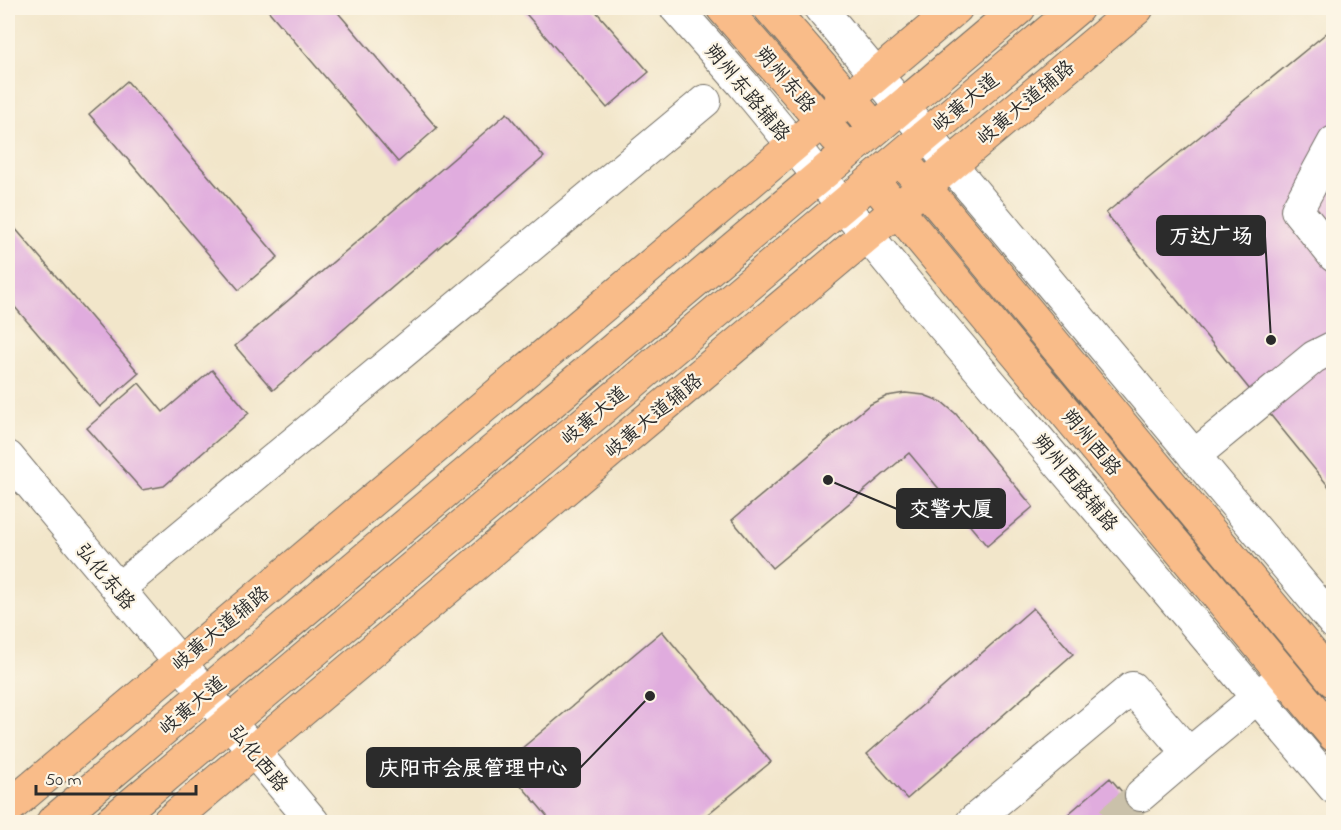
<svg xmlns="http://www.w3.org/2000/svg" width="1341" height="830" font-family="'Indie Flower','LXGW WenKai TC',sans-serif">
<style>
.building{fill:#e0acde}
.lines{fill:none;stroke-linecap:round;stroke-linejoin:round}
.minor-tunnel{stroke:#cac1aa;stroke-width:32;stroke-dasharray:32 16;stroke-linecap:butt}
.minor-casing{stroke:#716c63;stroke-width:34}
.major-casing{stroke:#716c63;stroke-width:35}
.minor{stroke:#fff;stroke-width:32}
.major{stroke:#f9bc89;stroke-width:33}
.labels{text-anchor:middle;stroke-width:4.5;stroke-linejoin:round;paint-order:stroke}
.street-label{font-size:20px;fill:#2b2b2b;stroke:#fcf5e5}
.leader{fill:none;stroke:#2b2b2b;stroke-width:2}
.callout-dot{fill:#2b2b2b;stroke:#fcf5e5;stroke-width:2}
.callout{fill:#2b2b2b;stroke:#2b2b2b;stroke-width:2}
.callout-label{font-size:21px;text-anchor:middle;font-weight:bold;fill:#fff}
</style>
<rect width="100%" height="100%" fill="#fcf5e5"/>
<filter id="ink" filterUnits="userSpaceOnUse"><feTurbulence type="fractalNoise" baseFrequency=".0167" numOctaves="2"/><feDisplacementMap in="SourceGraphic" scale="12" xChannelSelector="R" yChannelSelector="G"/><feConvolveMatrix kernelMatrix="1 2 1 2 8 2 1 2 1" color-interpolation-filters="sRGB"/></filter>
<filter id="wash" filterUnits="userSpaceOnUse"><feTurbulence type="fractalNoise" baseFrequency=".008" numOctaves="4" result="noise"/><feDisplacementMap in="SourceGraphic" scale="24" xChannelSelector="R" yChannelSelector="G"/><feGaussianBlur stdDeviation="1.35" result="paint"/><feColorMatrix in="noise" values="0 0 0 0 0 0 0 0 0 0 0 0 0 0 0 0 0 1.4 0 .05"/><feComposite in="paint" operator="in"/></filter>
<g filter="url(#wash)">
<rect width="100%" height="100%" fill="#f2e6ca"/>
<g id="blocks">
<!-- building -->
<path class="building" d="M 266,8 L 334,8 L 437,128 L 398,162 Z
M 521,8 L 593,8 L 649,72 L 607,108 Z
M 1334,27 L 1334,493 L 1106,213 Z
M 127,81 L 278,257 L 239,290 L 89,114 Z
M 507,113 L 544,157 L 273,390 L 235,346 Z
M 8,220 L 139,373 L 100,407 L 8,299 Z
M 212,370 L 249,413 L 164,486 L 142,490 L 87,428 L 139,383 L 163,412 Z
M 905,393 L 924,395 L 942,402 L 956,414 L 1033,507 L 987,546 L 909,453 L 772,568 L 732,520 L 869,405 L 887,396 Z
M 1033,608 L 1073,654 L 907,799 L 867,754 Z
M 662,631 L 771,762 L 698,822 L 552,822 L 503,764 Z
M 1110,778 L 1142,815 L 1134,822 L 1059,822 Z"/>
</g>
</g>
<g filter="url(#ink)">
<use href="#blocks" fill-opacity="0" stroke="#716c63" stroke-width="1.5"/>
<g class="lines">
<!-- minor-tunnel -->
<path class="minor-tunnel" d="M 1110,822 L 1141,795"/>
<!-- minor casing -->
<g class="minor-casing">
<path id="minor" d="M 676,8 L 742,83 L 918,297 L 1334,788
M 820,8 L 1334,623
M 1334,142 L 1297,210 L 1334,256
M 1194,456 L 1314,357 L 1334,347
M 8,457 L 313,822
M 118,589 L 705,101
M 1189,754 L 1272,685
M 972,822 L 1132,688 L 1189,754 L 1141,795"/>
</g>
<!-- major casing -->
<g class="major-casing">
<path id="major" d="M 723,8 L 836,137
M 770,8 L 863,115
M 910,170 L 1334,681
M 883,193 L 1334,735
M 8,808 L 956,8
M 53,822 L 1019,8
M 111,822 L 1077,8
M 169,822 L 1137,8"/>
</g>
<!-- minor -->
<use href="#minor" class="minor"/>
<!-- major -->
<use href="#major" class="major"/>
</g>
</g>
<g class="labels">
<!-- street labels -->
<g class="street-label">
<text transform="translate(786 79) rotate(49)" y="7">朔州东路</text>
<text transform="translate(748 92) rotate(50)" y="7">朔州东路辅路</text>
<text transform="translate(965 102) rotate(-40)" y="7">岐黄大道</text>
<text transform="translate(1025 102) rotate(-40)" y="7">岐黄大道辅路</text>
<text transform="translate(594 415) rotate(-40)" y="7">岐黄大道</text>
<text transform="translate(653 415) rotate(-40)" y="7">岐黄大道辅路</text>
<text transform="translate(1092 442) rotate(50)" y="7">朔州西路</text>
<text transform="translate(1076 482) rotate(50)" y="7">朔州西路辅路</text>
<text transform="translate(106 576) rotate(50)" y="7">弘化东路</text>
<text transform="translate(220 628) rotate(-40)" y="7">岐黄大道辅路</text>
<text transform="translate(192 705) rotate(-40)" y="7">岐黄大道</text>
<text transform="translate(259 758) rotate(50)" y="7">弘化西路</text>
</g>
</g>
<!-- callouts -->
<path class="leader" d="M1271 340L1265 236M828 480L897 509M650 696L580 768"/>
<g class="callout-dot">
<circle cx="1271" cy="340" r="6"/>
<circle cx="828" cy="480" r="6"/>
<circle cx="650" cy="696" r="6"/>
</g>
<g class="callout">
<rect x="1157" y="216" width="108" height="39" rx="6"/>
<rect x="897" y="489" width="108" height="39" rx="6"/>
<rect x="367" y="748" width="213" height="39" rx="6"/>
</g>
<g class="callout-label">
<text x="1211" y="243">万达广场</text>
<text x="951" y="516">交警大厦</text>
<text x="473" y="775">庆阳市会展管理中心</text>
</g>
<!-- margin -->
<rect width="1341" height="830" fill="none" stroke="#fcf5e5" stroke-width="30"/>
<!-- scale -->
<path d="M36 785v9h160v-9" fill="none" stroke="#2b2b2b" stroke-width="3"/>
<text x="45" y="785" font-size="18" fill="#2b2b2b" stroke="#fcf5e5" stroke-width="4.5" paint-order="stroke">50 m</text>
</svg>
